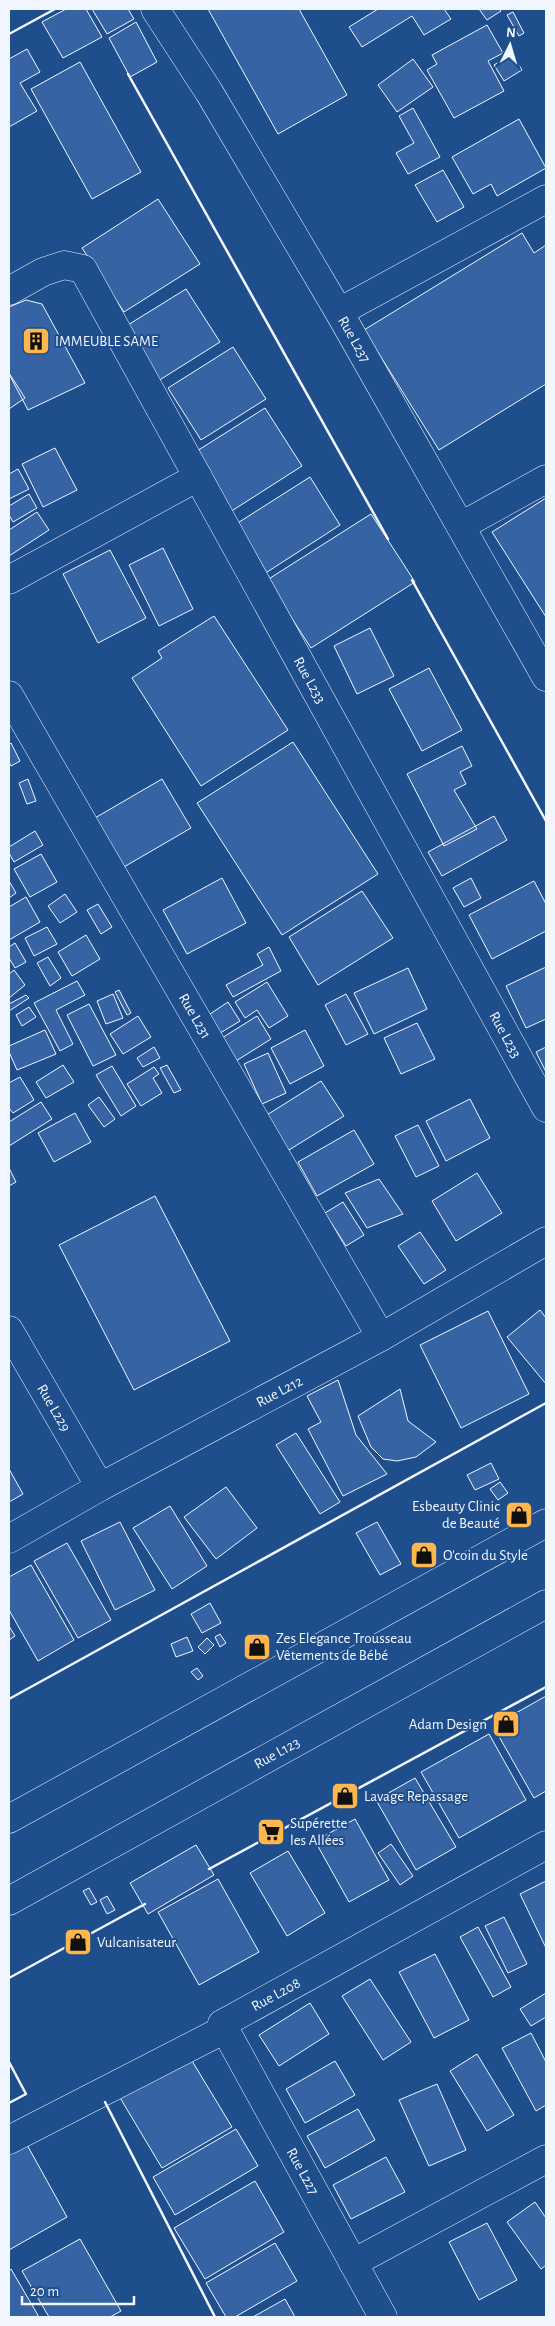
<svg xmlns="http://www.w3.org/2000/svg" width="555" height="2326" font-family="'Alegreya Sans',sans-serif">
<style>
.building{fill:#3563a3;stroke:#f2f6ff}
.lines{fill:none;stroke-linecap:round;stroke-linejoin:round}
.minor-casing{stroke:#f2f6ff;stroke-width:29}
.secondary-casing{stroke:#f2f6ff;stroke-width:29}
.minor{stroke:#1f4e8c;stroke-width:28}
.secondary{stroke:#1f4e8c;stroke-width:28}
.wall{stroke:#f2f6ff;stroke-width:2.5}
.labels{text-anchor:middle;stroke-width:4;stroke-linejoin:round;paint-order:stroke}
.street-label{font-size:15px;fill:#f2f6ff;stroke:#1f4e8c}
.poi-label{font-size:15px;fill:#f2f6ff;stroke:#1f4e8c;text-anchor:start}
</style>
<rect width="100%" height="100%" fill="#1f4e8c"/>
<!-- building -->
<path class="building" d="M 66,9 L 86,9 L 102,37 L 63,58 L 42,22 Z
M 92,9 L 128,9 L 134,19 L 107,34 Z
M 208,9 L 299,9 L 347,95 L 278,134 Z
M 378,9 L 444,9 L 451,19 L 424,35 L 412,16 L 362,47 L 349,27 Z
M 479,9 L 499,9 L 501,11 L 487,20 Z
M 513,12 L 524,33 L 519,36 L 507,15 Z
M 136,22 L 157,62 L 130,77 L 109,38 Z
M 487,25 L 503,53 L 488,61 L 504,91 L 454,118 L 427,70 L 437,64 L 432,55 Z
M 27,49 L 40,72 L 20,83 L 37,111 L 9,127 L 9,59 Z
M 512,54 L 522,70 L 504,81 L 494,65 Z
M 413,59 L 433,87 L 397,112 L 378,85 Z
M 80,62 L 141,172 L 92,199 L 31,89 Z
M 413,108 L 440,157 L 408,174 L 396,153 L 414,143 L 399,116 Z
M 519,119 L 546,168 L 497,196 L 491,184 L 473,194 L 452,157 Z
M 443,170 L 464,207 L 437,222 L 415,185 Z
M 158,199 L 200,264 L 124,312 L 82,248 Z
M 522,233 L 534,253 L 546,245 L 546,384 L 439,450 L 364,330 Z
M 186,289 L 220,342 L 158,381 L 123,328 Z
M 26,300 L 42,304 L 85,383 L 28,410 L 9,374 L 9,307 Z
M 233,347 L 266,399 L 201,440 L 168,388 Z
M 9,373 L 25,398 L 9,409 Z
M 265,408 L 302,466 L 227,514 L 189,456 Z
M 55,448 L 77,490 L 43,507 L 22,464 Z
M 18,469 L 29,489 L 9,499 L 9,474 Z
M 310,477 L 340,525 L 264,574 L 233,526 Z
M 29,494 L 37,508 L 13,522 L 9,515 L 9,506 Z
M 546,498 L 546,617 L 492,532 Z
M 37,512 L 49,530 L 9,556 L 9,530 Z
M 371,514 L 415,582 L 311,648 L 267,580 Z
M 163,548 L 193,609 L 159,626 L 129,565 Z
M 110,550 L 146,618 L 98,643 L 63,574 Z
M 214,616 L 288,730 L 201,786 L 132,678 L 162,658 L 158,651 Z
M 370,628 L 394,676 L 357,694 L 334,646 Z
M 429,668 L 462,730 L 422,751 L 389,689 Z
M 293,742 L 378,874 L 282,935 L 197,803 Z
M 11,743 L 20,761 L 11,766 L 9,762 L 9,745 Z
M 462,746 L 472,766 L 460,772 L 466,784 L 454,790 L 477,829 L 444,846 L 407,774 Z
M 28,779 L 36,801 L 27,804 L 19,783 Z
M 162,779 L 191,828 L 117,871 L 88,822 Z
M 494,816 L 507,840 L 442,876 L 428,852 Z
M 35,831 L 43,845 L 14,862 L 9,853 L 9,847 Z
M 41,854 L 57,882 L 30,897 L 14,869 Z
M 222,878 L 246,923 L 187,954 L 163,910 Z
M 471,878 L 481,898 L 464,907 L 453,888 Z
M 9,881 L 16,893 L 9,898 Z
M 534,881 L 546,904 L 546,931 L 492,959 L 469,915 Z
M 362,891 L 393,938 L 318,985 L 289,937 Z
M 65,894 L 77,912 L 60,923 L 48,906 Z
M 26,897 L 40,922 L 9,940 L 9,907 Z
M 98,904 L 112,927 L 101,934 L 87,910 Z
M 47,927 L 57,944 L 34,956 L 25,938 Z
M 86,935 L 100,959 L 72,976 L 58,952 Z
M 15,943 L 26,962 L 15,968 L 9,958 L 9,947 Z
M 269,947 L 281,971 L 233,997 L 226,985 L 263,965 L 257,954 Z
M 48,957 L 61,978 L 50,986 L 37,963 Z
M 546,967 L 546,1019 L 526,1028 L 506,986 Z
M 408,968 L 427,1009 L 374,1034 L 354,993 Z
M 14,970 L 25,985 L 9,998 L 9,974 Z
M 77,981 L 85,995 L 56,1010 L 73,1044 L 60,1051 L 34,1003 Z
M 267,982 L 288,1016 L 269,1028 L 257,1010 L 245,1018 L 235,1002 Z
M 119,990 L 131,1013 L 127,1015 L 115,992 Z
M 113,994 L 123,1018 L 106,1024 L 97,1001 Z
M 346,994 L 368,1034 L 346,1045 L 325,1005 Z
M 26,995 L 29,998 L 9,1011 L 9,1004 Z
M 228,1002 L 240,1021 L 212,1038 L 201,1020 Z
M 89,1004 L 116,1055 L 93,1066 L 67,1015 Z
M 29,1007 L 36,1017 L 22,1026 L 16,1015 Z
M 138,1016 L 151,1037 L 123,1054 L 110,1034 Z
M 257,1016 L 271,1039 L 228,1066 L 214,1043 Z
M 417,1023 L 435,1059 L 401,1074 L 384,1038 Z
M 45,1030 L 56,1054 L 17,1070 L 9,1052 L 9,1046 Z
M 305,1030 L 324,1066 L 290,1084 L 271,1048 Z
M 154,1047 L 160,1058 L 143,1067 L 137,1058 Z
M 546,1047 L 546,1072 L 536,1052 Z
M 268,1053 L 286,1093 L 262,1104 L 244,1064 Z
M 63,1065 L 74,1082 L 46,1098 L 36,1082 Z
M 167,1065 L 181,1090 L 174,1093 L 160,1068 Z
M 112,1066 L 136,1106 L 121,1116 L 96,1075 Z
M 154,1067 L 159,1074 L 153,1078 L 162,1093 L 141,1106 L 127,1084 Z
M 20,1077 L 34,1100 L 13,1113 L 9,1108 L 9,1083 Z
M 321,1081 L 344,1116 L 284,1153 L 262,1118 Z
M 99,1097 L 115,1119 L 104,1127 L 88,1105 Z
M 470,1099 L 490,1138 L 446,1161 L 426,1121 Z
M 41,1102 L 52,1119 L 9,1146 L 9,1122 Z
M 75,1113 L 91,1142 L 54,1162 L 38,1133 Z
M 418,1125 L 439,1166 L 416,1177 L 395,1136 Z
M 354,1130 L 374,1164 L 317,1196 L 298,1162 Z
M 9,1168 L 16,1182 L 9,1186 Z
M 477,1173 L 502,1213 L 456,1241 L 432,1201 Z
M 379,1179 L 403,1214 L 367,1228 L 345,1193 Z
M 155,1196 L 230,1341 L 134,1390 L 59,1245 Z
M 343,1202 L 364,1235 L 346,1246 L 325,1213 Z
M 420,1232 L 446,1270 L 424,1284 L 398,1246 Z
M 540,1310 L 546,1318 L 546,1384 L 507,1337 Z
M 488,1311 L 529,1394 L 461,1428 L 420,1345 Z
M 338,1380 L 356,1435 L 387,1474 L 343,1496 L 308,1429 L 321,1422 L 307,1396 Z
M 400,1389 L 408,1421 L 436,1442 L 416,1457 L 397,1461 L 383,1459 L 371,1447 L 358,1416 Z
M 296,1433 L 340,1502 L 320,1514 L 276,1445 Z
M 491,1463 L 499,1479 L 475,1490 L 467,1475 Z
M 9,1469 L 23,1494 L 9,1502 Z
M 500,1482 L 508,1493 L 498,1500 L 490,1489 Z
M 226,1487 L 257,1528 L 216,1559 L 184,1517 Z
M 170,1506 L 207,1566 L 172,1589 L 133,1528 Z
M 120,1522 L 155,1590 L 115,1610 L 81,1541 Z
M 377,1522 L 401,1564 L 380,1575 L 356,1533 Z
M 67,1543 L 111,1620 L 78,1638 L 34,1561 Z
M 31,1565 L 74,1640 L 38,1661 L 9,1610 L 9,1577 Z
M 210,1603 L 221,1623 L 202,1633 L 191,1614 Z
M 9,1626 L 15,1636 L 9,1640 Z
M 220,1634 L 226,1643 L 220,1647 L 215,1637 Z
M 187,1637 L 193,1651 L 176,1657 L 171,1644 Z
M 260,1637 L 264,1649 L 253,1653 L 249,1641 Z
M 207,1638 L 214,1645 L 205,1654 L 198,1647 Z
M 197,1668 L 203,1676 L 198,1680 L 191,1672 Z
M 546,1696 L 546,1791 L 534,1798 L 493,1726 Z
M 489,1734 L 526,1800 L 459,1838 L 421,1772 Z
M 415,1778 L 456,1847 L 416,1870 L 376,1800 Z
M 355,1819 L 389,1880 L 349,1902 L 315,1841 Z
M 391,1844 L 413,1876 L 400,1885 L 378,1853 Z
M 196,1845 L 214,1875 L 148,1914 L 130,1883 Z
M 288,1851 L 325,1913 L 287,1936 L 250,1873 Z
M 218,1879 L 259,1952 L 199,1985 L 158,1912 Z
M 546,1881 L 546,1948 L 520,1894 Z
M 89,1888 L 97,1902 L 91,1905 L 83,1891 Z
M 107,1896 L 115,1910 L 107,1914 L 100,1900 Z
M 504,1917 L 527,1964 L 508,1973 L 485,1926 Z
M 478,1927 L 511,1987 L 493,1997 L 460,1937 Z
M 435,1954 L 469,2020 L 434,2038 L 399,1972 Z
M 370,1979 L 411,2042 L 383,2060 L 342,1996 Z
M 546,1993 L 546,2017 L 531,2026 L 520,2009 Z
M 310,2003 L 329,2034 L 279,2066 L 259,2035 Z
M 531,2033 L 546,2062 L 546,2105 L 536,2111 L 502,2048 Z
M 186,2051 L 232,2127 L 162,2168 L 116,2091 Z
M 477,2054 L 514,2115 L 487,2131 L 450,2071 Z
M 335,2061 L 355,2095 L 305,2123 L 286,2089 Z
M 437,2084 L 466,2150 L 429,2166 L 399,2100 Z
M 358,2109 L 375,2140 L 325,2168 L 307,2136 Z
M 236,2129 L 258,2166 L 175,2215 L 153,2177 Z
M 21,2134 L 67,2217 L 9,2250 L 9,2141 Z
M 386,2157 L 405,2192 L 351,2219 L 333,2185 Z
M 255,2181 L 284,2232 L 205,2279 L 174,2228 Z
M 535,2202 L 546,2218 L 546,2265 L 541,2269 L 507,2222 Z
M 487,2223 L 517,2280 L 479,2300 L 449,2242 Z
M 80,2239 L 121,2311 L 110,2317 L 49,2317 L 22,2271 Z
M 275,2243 L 297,2281 L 235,2317 L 226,2317 L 206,2283 Z
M 11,2269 L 39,2317 L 9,2317 L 9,2271 Z
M 285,2299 L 295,2317 L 253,2317 Z"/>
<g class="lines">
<!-- minor casing -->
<g class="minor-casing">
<g id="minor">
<path id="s1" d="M 155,9 L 209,92 L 339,312 L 546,677"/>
<path id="s2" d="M 9,291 L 43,272 L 64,265 L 83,269 L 546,1108"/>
<path d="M 339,312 L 546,199"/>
<path d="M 461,526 L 546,479"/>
<path d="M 9,580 L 198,477"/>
<path id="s3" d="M 9,695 L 381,1337"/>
<path id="s4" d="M 9,1330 L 100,1487"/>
<path id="s5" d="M 9,1539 L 100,1487 L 381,1337 L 546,1241"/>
<path id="s6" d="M 222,2024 L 383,2317"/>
<path id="s7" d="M 9,2140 L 225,2029 L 222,2024 L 546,1845"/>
<path d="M 353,2263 L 546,2159"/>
</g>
</g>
<!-- secondary casing -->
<g class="secondary-casing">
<g id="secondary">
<path d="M 9,1819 L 546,1523"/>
<path id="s8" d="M 9,1901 L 546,1604"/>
</g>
</g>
<!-- minor -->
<use href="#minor" class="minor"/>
<!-- secondary -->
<use href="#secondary" class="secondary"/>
<!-- wall -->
<path class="wall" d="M 9,34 L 55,9
M 128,74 L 388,539
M 412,580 L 546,821
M 9,1699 L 546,1403
M 209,1869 L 546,1687
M 9,1978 L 145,1904
M 9,2062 L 26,2094 L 9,2103
M 105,2102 L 215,2317"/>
</g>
<!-- icons -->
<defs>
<g id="building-square" transform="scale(1.4375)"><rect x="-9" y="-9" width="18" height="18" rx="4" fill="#ffb74d" stroke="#1f4e8c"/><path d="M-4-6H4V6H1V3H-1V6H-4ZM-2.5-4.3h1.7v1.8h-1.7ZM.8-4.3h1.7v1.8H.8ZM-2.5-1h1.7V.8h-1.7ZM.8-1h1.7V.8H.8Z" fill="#111"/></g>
<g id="shop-square" transform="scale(1.4375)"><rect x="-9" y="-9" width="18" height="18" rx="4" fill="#ffb74d" stroke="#1f4e8c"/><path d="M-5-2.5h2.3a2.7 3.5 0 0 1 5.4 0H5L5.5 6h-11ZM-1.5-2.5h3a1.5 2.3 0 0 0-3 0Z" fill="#111"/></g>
<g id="supermarket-square" transform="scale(1.4375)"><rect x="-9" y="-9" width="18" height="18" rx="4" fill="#ffb74d" stroke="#1f4e8c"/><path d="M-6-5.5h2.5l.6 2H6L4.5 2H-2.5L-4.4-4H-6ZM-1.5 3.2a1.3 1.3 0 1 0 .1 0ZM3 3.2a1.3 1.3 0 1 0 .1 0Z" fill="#111"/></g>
</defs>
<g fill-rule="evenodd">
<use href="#building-square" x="36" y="341"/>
<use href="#shop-square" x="519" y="1515"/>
<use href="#shop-square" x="424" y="1555"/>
<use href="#shop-square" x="257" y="1647"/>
<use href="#shop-square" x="506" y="1724"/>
<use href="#shop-square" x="345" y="1796"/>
<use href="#supermarket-square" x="271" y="1832"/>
<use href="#shop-square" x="78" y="1942"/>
</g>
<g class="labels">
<!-- street labels -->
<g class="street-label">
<text dy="5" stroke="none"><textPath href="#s1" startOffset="386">Rue L237</textPath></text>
<text dy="5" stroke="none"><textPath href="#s2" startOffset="550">Rue L233</textPath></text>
<text dy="5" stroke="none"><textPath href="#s3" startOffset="371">Rue L231</textPath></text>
<text dy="5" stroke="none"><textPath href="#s2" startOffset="955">Rue L233</textPath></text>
<text dy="5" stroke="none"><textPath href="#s5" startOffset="308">Rue L212</textPath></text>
<text dy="5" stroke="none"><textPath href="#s4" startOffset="90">Rue L229</textPath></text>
<text dy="5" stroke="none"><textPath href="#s8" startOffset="306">Rue L123</textPath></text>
<text dy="5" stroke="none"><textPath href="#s7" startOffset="310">Rue L208</textPath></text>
<text dy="5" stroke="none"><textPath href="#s6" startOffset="168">Rue L227</textPath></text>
</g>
<!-- poi labels -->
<g class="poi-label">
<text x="55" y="346">IMMEUBLE SAME</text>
<text x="500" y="1511" text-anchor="end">Esbeauty Clinic<tspan x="500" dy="17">de Beauté</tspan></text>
<text x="443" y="1560">O'coin du Style</text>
<text x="276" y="1643">Zes Elegance Trousseau<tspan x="276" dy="17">Vêtements de Bébé</tspan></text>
<text x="487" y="1729" text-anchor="end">Adam Design</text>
<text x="364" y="1801">Lavage Repassage</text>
<text x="290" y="1828">Supérette<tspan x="290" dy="17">les Allées</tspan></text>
<text x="97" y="1947">Vulcanisateur</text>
</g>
</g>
<!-- border -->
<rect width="555" height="2326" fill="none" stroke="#f2f6ff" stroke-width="20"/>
<!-- north arrow -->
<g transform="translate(510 45) rotate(5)" stroke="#1f4e8c" stroke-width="4" paint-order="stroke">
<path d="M0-4L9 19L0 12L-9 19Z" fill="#f2f6ff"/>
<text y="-8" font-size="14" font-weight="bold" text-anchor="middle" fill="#f2f6ff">N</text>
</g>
<!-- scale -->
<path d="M22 2296v8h112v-8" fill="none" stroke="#f2f6ff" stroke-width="2.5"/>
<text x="30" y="2296" font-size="15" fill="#f2f6ff" stroke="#1f4e8c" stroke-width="4" paint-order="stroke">20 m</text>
</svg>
